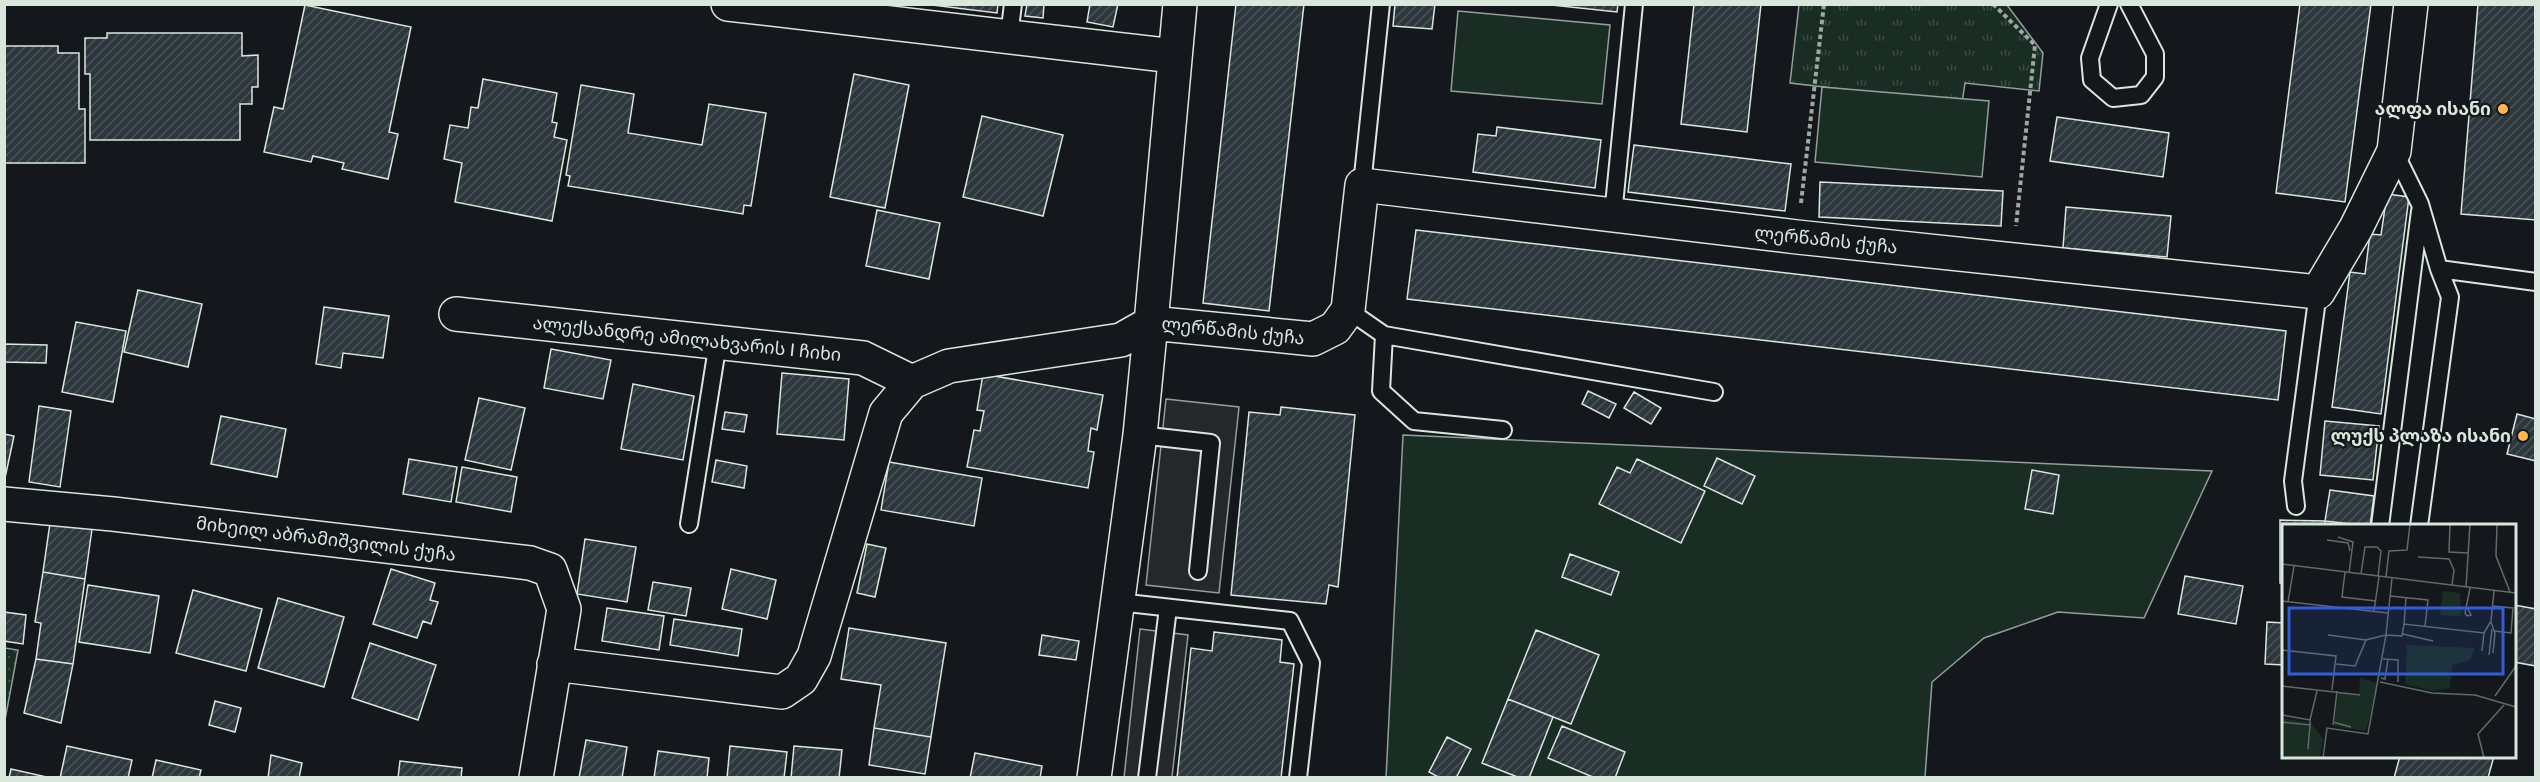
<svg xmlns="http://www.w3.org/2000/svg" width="2540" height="782" font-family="Rubik,'Noto Sans Georgian',sans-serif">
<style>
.grass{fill:url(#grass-dots);stroke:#939e99;stroke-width:1.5}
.park{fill:url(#park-tufts);stroke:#939e99;stroke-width:1.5}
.garden{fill:#1a2d24;stroke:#939e99;stroke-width:1.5}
.parking{fill:#24282b;stroke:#939e99;stroke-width:1.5}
.building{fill:url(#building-hatch);stroke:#d8e6dc;stroke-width:1.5}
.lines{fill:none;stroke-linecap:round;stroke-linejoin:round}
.lane-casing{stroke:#d8e6dc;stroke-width:20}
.street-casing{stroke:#d8e6dc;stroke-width:36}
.path{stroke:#9da8a2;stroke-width:4;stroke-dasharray:4.5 3;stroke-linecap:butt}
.lane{stroke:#14181c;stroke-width:16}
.street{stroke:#14181c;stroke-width:33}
.poi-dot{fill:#ffb74d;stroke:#14181c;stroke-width:2}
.labels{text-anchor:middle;stroke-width:4.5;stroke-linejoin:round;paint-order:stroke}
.poi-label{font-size:18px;font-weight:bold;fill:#d8e6dc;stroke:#14181c;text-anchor:end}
.street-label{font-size:18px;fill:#d8e6dc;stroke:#14181c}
.inset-road{fill:none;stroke:#626a69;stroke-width:1.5}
.view{fill:#305dd8;fill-opacity:0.15;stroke:#305dd8;stroke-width:3}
.inset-edge{fill:none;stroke:#d8e6dc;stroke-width:3}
</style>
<defs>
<pattern id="grass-dots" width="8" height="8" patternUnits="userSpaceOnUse" patternTransform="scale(1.5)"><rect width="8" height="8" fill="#1a2d24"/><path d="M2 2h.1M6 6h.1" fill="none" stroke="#3b4b43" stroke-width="1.8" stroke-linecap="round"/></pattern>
<pattern id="park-tufts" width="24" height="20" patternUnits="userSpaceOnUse" patternTransform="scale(1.5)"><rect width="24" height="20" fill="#1a2d24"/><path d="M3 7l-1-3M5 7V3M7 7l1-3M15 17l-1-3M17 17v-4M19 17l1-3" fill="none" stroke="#3b4b43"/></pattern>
<pattern id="building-hatch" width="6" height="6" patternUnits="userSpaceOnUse" patternTransform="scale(1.5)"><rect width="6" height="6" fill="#2c363c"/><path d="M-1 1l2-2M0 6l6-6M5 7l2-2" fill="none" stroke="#4a5358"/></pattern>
</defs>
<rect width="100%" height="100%" fill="#14181c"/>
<!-- grass -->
<path class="grass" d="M 5,648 L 18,650 L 5,720 L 4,648 Z"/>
<!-- park -->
<path class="park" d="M 1799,5 L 2007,5 L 2043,53 L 2039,91 L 1965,83 L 1962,103 L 1790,83 Z"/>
<!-- garden -->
<path class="garden" d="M 1458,11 L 1610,25 L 1602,104 L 1451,91 Z
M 1822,87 L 1989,101 L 1982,177 L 1815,162 Z
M 1403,435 L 2212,471 L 2144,618 L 2058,612 L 1984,638 L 1932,682 L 1925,777 L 1386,778 Z"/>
<!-- parking -->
<path class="parking" d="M 1166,399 L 1239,407 L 1219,593 L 1146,585 Z
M 1140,629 L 1188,635 L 1172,777 L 1124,778 Z"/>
<!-- building -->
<path class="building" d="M 924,4 L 998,4 L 997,13 Z
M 1027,4 L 1044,4 L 1043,18 L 1025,16 Z
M 1090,4 L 1118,4 L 1113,27 L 1087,22 Z
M 1236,4 L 1304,4 L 1269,311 L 1203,303 Z
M 1395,4 L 1435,4 L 1432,29 L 1393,26 Z
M 1542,4 L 1618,4 L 1617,12 Z
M 1694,4 L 1761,4 L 1747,132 L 1681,124 Z
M 2300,4 L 2371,4 L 2345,202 L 2276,193 Z
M 2478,4 L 2536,4 L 2536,220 L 2461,214 Z
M 305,5 L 411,27 L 389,132 L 398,134 L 388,179 L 342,169 L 344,163 L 313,156 L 311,162 L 264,152 L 274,107 L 283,109 Z
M 107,33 L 242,33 L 242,56 L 258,55 L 258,87 L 252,87 L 252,104 L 240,104 L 240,140 L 90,140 L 90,74 L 85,74 L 85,38 L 107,38 Z
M 4,46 L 58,46 L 58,53 L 79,53 L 79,109 L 85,109 L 85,163 L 4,163 Z
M 854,74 L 909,85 L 885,208 L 830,197 Z
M 483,79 L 557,93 L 552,122 L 557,123 L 554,137 L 567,140 L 552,221 L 455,202 L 462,163 L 444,159 L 450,125 L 468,128 L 471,107 L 478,108 Z
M 581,85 L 634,94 L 628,133 L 702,145 L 709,104 L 766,113 L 751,206 L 744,205 L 743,214 L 568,186 L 570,176 L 566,175 Z
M 982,116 L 1063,135 L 1043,216 L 963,197 Z
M 2057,117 L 2169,133 L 2163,177 L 2050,161 Z
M 1497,127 L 1601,140 L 1595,188 L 1473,172 L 1478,134 L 1496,136 Z
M 1634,145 L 1791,164 L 1785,211 L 1628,192 Z
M 1820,182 L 2003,191 L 2001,226 L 1819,217 Z
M 2387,194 L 2409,197 L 2381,414 L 2332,407 L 2350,272 L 2365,274 L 2370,234 L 2381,235 Z
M 2066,207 L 2171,216 L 2167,257 L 2063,248 Z
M 877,210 L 940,223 L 929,279 L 866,266 Z
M 1416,230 L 2286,331 L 2278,400 L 1407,299 Z
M 138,290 L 202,304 L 188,367 L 124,352 Z
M 324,307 L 389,316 L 383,358 L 343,353 L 341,368 L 316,364 Z
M 76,322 L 126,331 L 113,402 L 62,392 Z
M 4,344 L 47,345 L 46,363 L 4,362 Z
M 551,349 L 611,360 L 603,399 L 544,388 Z
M 782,373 L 849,379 L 844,440 L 777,434 Z
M 983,374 L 1103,395 L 1097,430 L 1091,428 L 1088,451 L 1094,452 L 1088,488 L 967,467 L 974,430 L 980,431 L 984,411 L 977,410 Z
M 633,384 L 694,396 L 683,460 L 621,449 Z
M 1588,391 L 1616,404 L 1609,418 L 1582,404 Z
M 1634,392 L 1661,408 L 1651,424 L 1624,408 Z
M 479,398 L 525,408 L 511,470 L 465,460 Z
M 39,406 L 71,411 L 60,487 L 29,482 Z
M 1281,407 L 1355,415 L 1338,587 L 1329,585 L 1326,604 L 1231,595 L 1249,412 L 1280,415 Z
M 725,412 L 747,415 L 744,432 L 722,429 Z
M 2517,414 L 2536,419 L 2536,461 L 2507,454 Z
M 221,416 L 286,429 L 277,477 L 211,464 Z
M 2325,421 L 2379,426 L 2373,480 L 2320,475 Z
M 4,434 L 14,436 L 5,478 L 4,478 Z
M 1717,458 L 1755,476 L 1742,504 L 1704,486 Z
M 409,459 L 457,467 L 451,502 L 403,494 Z
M 1637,459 L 1705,491 L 1681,543 L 1599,504 L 1617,467 L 1630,473 Z
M 716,460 L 747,466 L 744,488 L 712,482 Z
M 889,462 L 982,478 L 974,526 L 881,510 Z
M 462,467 L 517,477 L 511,512 L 456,502 Z
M 2032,470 L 2059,475 L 2053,514 L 2025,509 Z
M 2330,490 L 2374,496 L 2370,526 L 2325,521 Z
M 2280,520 L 2325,521 L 2325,526 L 2284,526 L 2284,583 L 2280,583 Z
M 50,523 L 92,529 L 85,579 L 43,572 Z
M 585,539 L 636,547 L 627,602 L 577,594 Z
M 867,544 L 886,548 L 875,597 L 857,593 Z
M 1570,554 L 1619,572 L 1611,595 L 1562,577 Z
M 391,569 L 435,583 L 430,600 L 438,602 L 431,624 L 423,621 L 417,638 L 373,624 Z
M 731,569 L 776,580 L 767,619 L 722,609 Z
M 43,572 L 85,579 L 73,664 L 36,659 L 41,623 L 35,622 Z
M 2185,576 L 2243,586 L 2236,624 L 2178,614 Z
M 653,582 L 691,588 L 686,616 L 648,610 Z
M 88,585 L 159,596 L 150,653 L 79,642 Z
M 193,590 L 262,609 L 246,671 L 176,653 Z
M 278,598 L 344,617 L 324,687 L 258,668 Z
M 2514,605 L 2536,609 L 2536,666 L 2514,662 Z
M 607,608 L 664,616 L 659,650 L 602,641 Z
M 4,612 L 26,615 L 23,644 L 4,641 Z
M 674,619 L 742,629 L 738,656 L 670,645 Z
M 2267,622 L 2284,623 L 2284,665 L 2265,664 Z
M 849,628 L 946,643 L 931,737 L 874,728 L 881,685 L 841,679 Z
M 1536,630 L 1599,655 L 1571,724 L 1508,699 Z
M 1214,632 L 1282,640 L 1280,662 L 1294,664 L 1281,778 L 1177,778 L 1191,648 L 1212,651 Z
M 1042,635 L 1079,641 L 1076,660 L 1039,655 Z
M 370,643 L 436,665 L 418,720 L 352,698 Z
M 36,659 L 73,664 L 61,723 L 24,713 Z
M 1508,699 L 1553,717 L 1529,778 L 1520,778 L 1482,763 Z
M 215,701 L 241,708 L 235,732 L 209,725 Z
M 1562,726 L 1625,752 L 1615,778 L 1595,778 L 1548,758 Z
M 874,728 L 931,737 L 925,774 L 869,765 Z
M 1447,737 L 1471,749 L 1456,778 L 1440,778 L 1429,772 Z
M 586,740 L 627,747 L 622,778 L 579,778 Z
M 67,746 L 132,760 L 128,778 L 60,778 Z
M 730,746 L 787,752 L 784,778 L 727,778 Z
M 794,746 L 842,750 L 839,778 L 791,778 Z
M 658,751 L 709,758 L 707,778 L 654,778 Z
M 975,753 L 1042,766 L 1040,778 L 970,778 Z
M 271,755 L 302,763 L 299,778 L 268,778 Z
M 2400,756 L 2494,756 L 2488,778 L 2394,778 Z
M 156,760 L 201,770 L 199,778 L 152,778 Z
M 400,761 L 462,768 L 461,778 L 398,778 Z
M 11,769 L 47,777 L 47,778 L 9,778 Z"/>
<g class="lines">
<!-- lane casing -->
<g class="lane-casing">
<path id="lane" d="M 2109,4 L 2090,58 L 2092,80 L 2113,98 L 2141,95 L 2155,77 L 2155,54 L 2129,4
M 1009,36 L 1013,4
M 2394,151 L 2420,204 L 2439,269 L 2450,297 L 2419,526
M 1362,185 L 1381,4
M 1613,215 L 1634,4
M 2439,269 L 2536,282
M 1348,310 L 1384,335 L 1714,392
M 1384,335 L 1381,391 L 1414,421 L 1503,430
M 1140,435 L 1211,443 L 1198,571
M 2296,506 L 2293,481 L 2318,292
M 689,524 L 718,342
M 2380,526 L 2420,211
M 1118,602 L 1290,621 L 1311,663 L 1298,778
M 1147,778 L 1168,608"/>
</g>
<!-- street casing -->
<g class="street-casing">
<path id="street" d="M 728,4 L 1174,56
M 456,314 L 863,358 L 912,382
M 4,504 L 113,514 L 530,563 L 550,570 L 564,609 L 536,778
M 554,664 L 782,692 L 801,679 L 814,656 L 886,413 L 912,382 L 949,366 L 1121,340 L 1151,323 L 1180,4
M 1094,778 L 1140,435 L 1151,323 L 1313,339 L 1335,328 L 1348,310 L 1362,185 L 1797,237 L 2318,292 L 2356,228 L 2394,151 L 2411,4"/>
</g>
<!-- path -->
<path class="path" d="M 1993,4 L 2035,45 L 2016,226
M 1801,203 L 1824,4"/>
<!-- lane -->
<use href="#lane" class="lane"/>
<!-- street -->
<use href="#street" class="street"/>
</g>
<!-- markers -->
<g class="poi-dot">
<circle cx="2503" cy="109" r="6"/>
<circle cx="2523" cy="436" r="6"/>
</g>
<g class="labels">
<!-- poi labels -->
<g class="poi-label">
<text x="2491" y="115">ალფა ისანი</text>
<text x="2511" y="442">ლუქს პლაზა ისანი</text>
</g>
<!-- street labels -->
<g class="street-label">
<text transform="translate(1826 240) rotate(6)" y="6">ლერწამის ქუჩა</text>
<text transform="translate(1233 331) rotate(6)" y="6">ლერწამის ქუჩა</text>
<text transform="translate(687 339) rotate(6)" y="6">ალექსანდრე ამილახვარის I ჩიხი</text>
<text transform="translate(326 539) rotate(7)" y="6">მიხეილ აბრამიშვილის ქუჩა</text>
</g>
</g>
<!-- overview -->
<g transform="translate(2282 524)">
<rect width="234" height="234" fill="#14181c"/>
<path d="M 161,67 L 178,69 L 179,92 L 158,91 Z" fill="#1a2d24"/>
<path d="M 125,121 L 193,124 L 188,136 L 170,141 L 168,164 L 150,167 L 123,160 ZM 78,154 L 95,159 L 85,203 L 83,207 L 52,202 L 56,168 L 77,172 ZM 0,194 L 29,199 L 41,215 L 38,234 L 0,234 Z" fill="#1a2d24"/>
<path class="inset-road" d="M 168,0 L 167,28 L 186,29M 215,0 L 214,32 L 228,68M 56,13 L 71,18 L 67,49M 45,16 L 66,19 L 68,27M 136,33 L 167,35 L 172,46 L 170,61M 0,40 L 234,69M 63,48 L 60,73 L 94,77M 79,50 L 83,23 L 95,23 L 99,27 L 96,53M 104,53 L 107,27 L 125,26 L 128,0M 184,63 L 188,0M 108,72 L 146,76 L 143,102M 0,77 L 106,89M 6,78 L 12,42M 210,82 L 231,84 L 229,109 L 212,107M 185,83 L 189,91 L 185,92 L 183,89 L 188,64M 92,87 L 97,53M 209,98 L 213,109 L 211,129M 122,100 L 124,74M 121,110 L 151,117M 46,111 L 84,116M 0,126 L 54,132 L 50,166M 200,127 L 202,109M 207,131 L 210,105M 101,135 L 116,136 L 116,158M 54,140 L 73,142 L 84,116 L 104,111 L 110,54M 99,154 L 103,155 L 106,135M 98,158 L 150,169 L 193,171 L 234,183M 0,162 L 78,171M 213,172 L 234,142M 0,191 L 28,196 L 35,167M 0,198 L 28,201 L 28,196M 51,198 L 69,203M 51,201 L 55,167M 26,225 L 28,201M 41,234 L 45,204 L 86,210 L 104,111 L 120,112 L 122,100 L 202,109 L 209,97 L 212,67M 202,234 L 196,210 L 222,181"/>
<path class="view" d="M 7,84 L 221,84 L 221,150 L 7,150 Z"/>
<rect width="234" height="234" class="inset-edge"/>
</g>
<!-- border -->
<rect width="2540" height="782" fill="none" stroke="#d8e6dc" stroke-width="12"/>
</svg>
